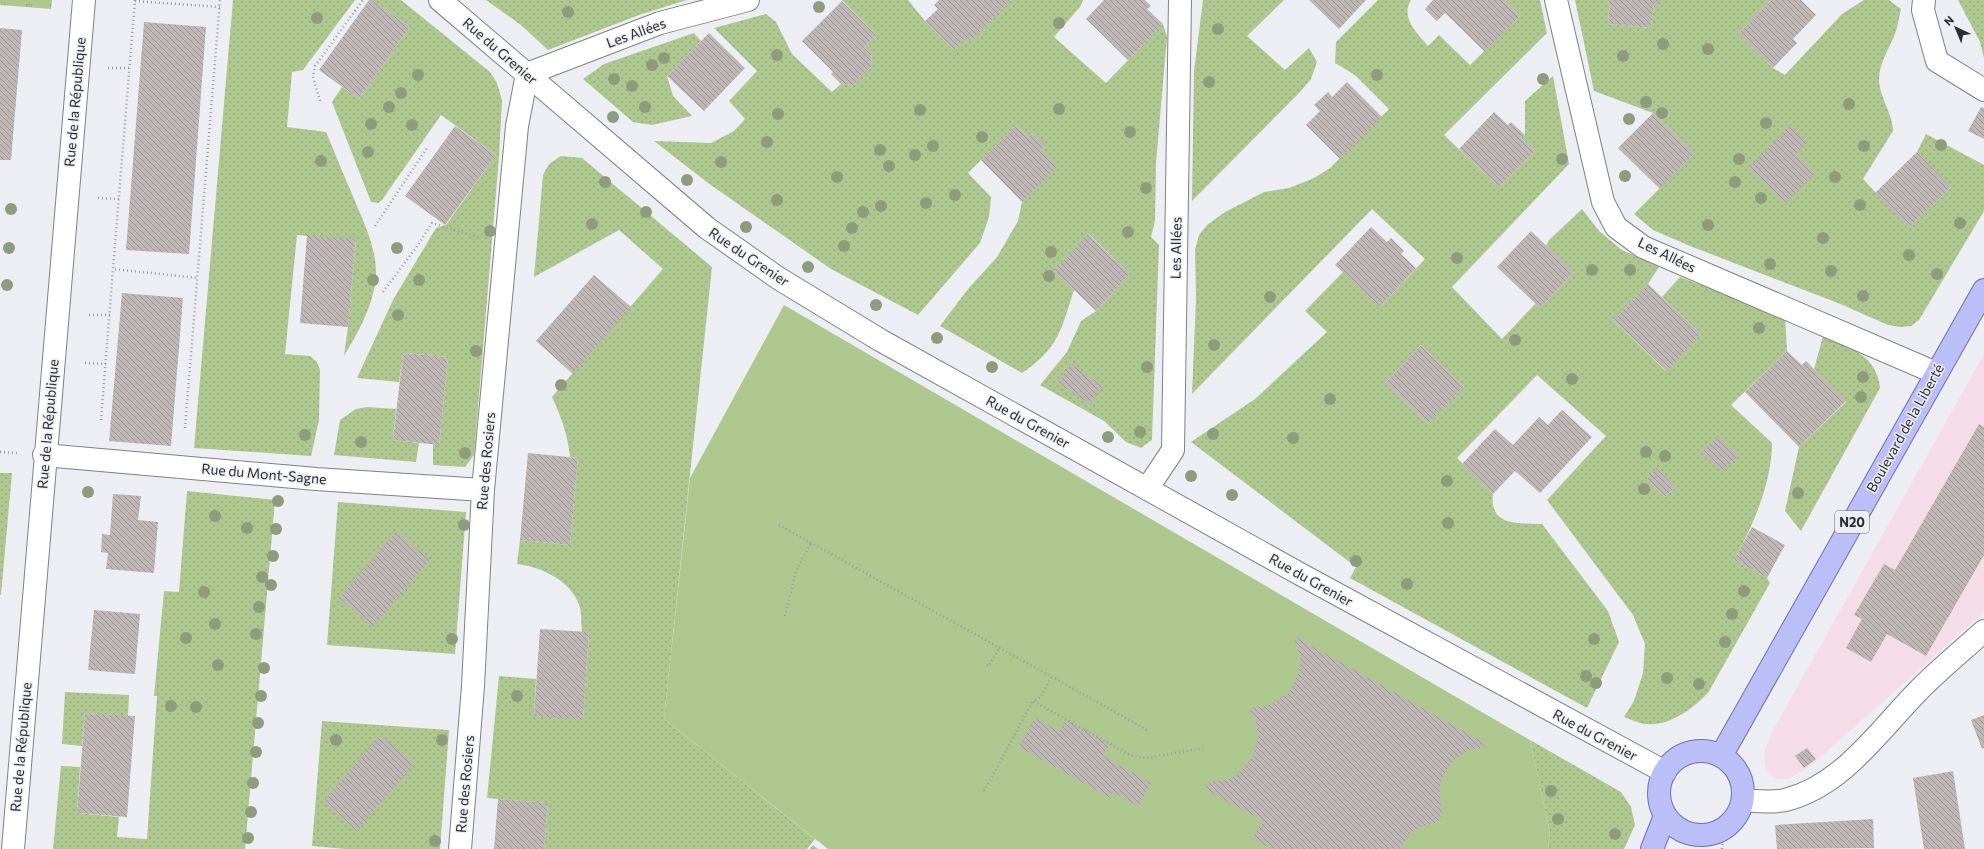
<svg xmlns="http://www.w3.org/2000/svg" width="1984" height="849" font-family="Commissioner,sans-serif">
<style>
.industrial{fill:#f5dce6}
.grass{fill:url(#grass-dots);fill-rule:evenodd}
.park{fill:url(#park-tufts)}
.pitch{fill:#aec78f}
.building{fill:url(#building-back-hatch)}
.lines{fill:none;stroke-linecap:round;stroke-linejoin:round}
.minor-casing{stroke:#7f8085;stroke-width:24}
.primary-casing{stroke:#6c70ae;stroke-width:24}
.path{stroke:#9a9b9f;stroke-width:2.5;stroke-dasharray:1 3;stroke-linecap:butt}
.minor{stroke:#fff;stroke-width:22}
.primary{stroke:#bbbef7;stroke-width:22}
.tree{fill:#8e9c7d}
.labels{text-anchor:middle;stroke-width:3;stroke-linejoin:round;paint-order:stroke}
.shield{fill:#edeef4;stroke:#67686c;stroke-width:1}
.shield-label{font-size:13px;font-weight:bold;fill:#2e2e31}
.street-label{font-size:14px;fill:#2e2e31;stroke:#edeef4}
</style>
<defs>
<pattern id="grass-dots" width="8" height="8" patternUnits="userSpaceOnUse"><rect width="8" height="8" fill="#aec78f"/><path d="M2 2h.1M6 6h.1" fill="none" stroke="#96ab7c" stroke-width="1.8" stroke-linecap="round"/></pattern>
<pattern id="park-tufts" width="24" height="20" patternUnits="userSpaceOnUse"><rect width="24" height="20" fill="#aec78f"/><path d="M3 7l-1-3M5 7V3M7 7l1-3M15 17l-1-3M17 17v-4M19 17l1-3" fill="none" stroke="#96ab7c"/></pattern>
<pattern id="building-back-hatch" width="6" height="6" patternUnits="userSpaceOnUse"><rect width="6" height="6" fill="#beb7b6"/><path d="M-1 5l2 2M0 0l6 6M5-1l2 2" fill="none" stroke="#9b9595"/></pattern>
</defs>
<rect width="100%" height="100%" fill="#edeef4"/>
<!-- industrial -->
<path class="industrial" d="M 1984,354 L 1984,612 L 1808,768 L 1788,779 L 1777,779 L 1768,773 L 1765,766 L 1764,753 L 1772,732 Z"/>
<!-- grass -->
<path class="grass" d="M 233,0 L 355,0 L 303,70 L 292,72 L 287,127 L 326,132 C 335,153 343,174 352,194 C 364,224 382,256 374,290 C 369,313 356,336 344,356 L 348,327 L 356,240 L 297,235 L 285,354 L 310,356 L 317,362 L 320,370 L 319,420 L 311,456 L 194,448 Z
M 372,0 L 401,0 L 490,72 L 497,83 L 502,100 L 499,157 L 474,455 L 465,467 L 433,465 L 433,444 L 439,445 L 448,357 L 403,353 L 399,382 L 357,378 L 393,300 L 436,228 L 446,225 L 496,155 L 441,115 L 382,200 L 378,203 L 371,202 L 332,102 L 342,87 L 359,99 L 410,27 Z
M 486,0 L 687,0 L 639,15 L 548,50 L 521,25 Z
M 842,0 L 908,0 L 925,21 L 954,50 L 966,37 L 971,41 L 1011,0 L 1083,0 L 1080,7 L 1054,37 L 1106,83 L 1163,24 L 1167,37 L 1156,163 L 1155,221 L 1151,237 L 1159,245 L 1152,440 L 1141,448 L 1126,442 L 1104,421 L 1040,385 L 1067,352 L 1081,321 L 1096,311 L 1130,274 L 1089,234 L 1054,271 L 1074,290 C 1061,330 1059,348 1022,373 L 940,326 L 968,289 L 997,257 L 1018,221 L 1022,202 L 1041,149 L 1044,145 L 1032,133 L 1028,137 L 1016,125 L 968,173 L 991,197 L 989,217 L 980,243 L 918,315 L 831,269 L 708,183 L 654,141 L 711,143 L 734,131 L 745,119 L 729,101 L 757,71 L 714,28 L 766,14 L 776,22 L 792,54 L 832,92 L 841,84 L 854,85 L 872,66 L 871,54 L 864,47 L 876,35 Z
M 1203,0 L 1284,0 L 1247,36 L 1285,70 L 1309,48 L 1317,62 L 1311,79 L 1300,92 L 1192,201 L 1194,71 Z
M 1378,0 L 1411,0 C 1400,18 1417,33 1428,46 L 1439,35 L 1470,65 L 1520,16 L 1505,1 L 1507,0 L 1540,0 L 1547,33 L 1444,135 L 1499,187 L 1535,151 L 1521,138 L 1525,135 L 1525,101 L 1553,76 L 1569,164 L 1452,287 L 1502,339 L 1535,304 L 1540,308 L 1574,272 L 1546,246 L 1549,240 L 1582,209 L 1599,231 L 1622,250 L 1659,267 L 1648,284 L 1613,320 L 1666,371 L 1701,334 L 1662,297 L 1680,277 L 1785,317 L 1787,351 L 1731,405 L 1772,443 C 1772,482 1753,526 1734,560 L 1767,578 L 1770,583 L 1708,693 C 1692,709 1669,727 1645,724 C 1638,723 1630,719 1624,717 L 1634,701 L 1643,673 L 1645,644 L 1633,615 L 1547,500 L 1606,436 L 1537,375 L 1457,458 L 1493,494 C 1489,527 1519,523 1542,524 L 1608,611 L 1619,642 L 1587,708 L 1350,578 L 1356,567 L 1191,442 L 1255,399 L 1327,332 L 1305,311 L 1343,272 L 1380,307 L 1425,259 L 1372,209 L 1192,394 L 1196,299 L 1195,250 L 1199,235 L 1207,225 L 1225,212 L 1264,192 L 1289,188 L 1314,178 L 1330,168 L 1389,109 L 1355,75 L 1335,63 L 1336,42 ZM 1421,345 L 1464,387 L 1428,424 L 1385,383 ZM 1658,469 L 1675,487 L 1665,497 L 1647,479 Z
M 1575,0 L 1610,0 L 1608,24 L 1651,28 L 1654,4 L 1660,4 L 1660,0 L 1771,0 L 1738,34 L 1773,68 L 1785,75 L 1842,14 L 1864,0 L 1889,0 L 1901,9 C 1899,17 1898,26 1895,34 C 1889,49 1879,63 1879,80 C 1880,99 1893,114 1893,131 L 1863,179 L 1909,228 L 1951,187 L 1917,152 L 1926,134 L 1984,165 L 1984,211 L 1919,320 L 1911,326 L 1900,327 L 1888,325 L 1838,303 L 1690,246 L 1653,230 L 1634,214 L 1695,153 L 1653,113 L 1594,91 Z
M 1958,0 L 1984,0 L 1984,58 L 1980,42 Z
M 694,33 L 701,41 L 667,76 L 673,96 L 692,116 L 652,125 L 633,122 L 583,79 L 604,64 Z
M 561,156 L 582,158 L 712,267 L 664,719 L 815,839 L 807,849 L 544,849 L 548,803 L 487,798 L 499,676 L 536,679 L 534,716 L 583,719 L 589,633 L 582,632 C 581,624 582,612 579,604 C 569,580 542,567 517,564 L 520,540 L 570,545 L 578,458 L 570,457 C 568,436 561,416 552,397 L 663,269 L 619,230 L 534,277 L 543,175 L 549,164 Z
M 1823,336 C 1850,348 1877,355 1880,388 L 1801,531 L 1785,511 L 1799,447 L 1846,402 L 1814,369 Z
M 367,407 L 396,409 L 393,440 L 419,443 L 416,462 L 334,455 L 340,420 L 356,409 Z
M 0,473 L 12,473 L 1,595 L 0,595 Z
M 187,491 L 275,500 L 245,849 L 53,849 L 61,766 L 80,767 L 77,813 L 119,817 L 117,837 L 147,839 L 157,696 L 154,696 L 164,591 L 179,592 Z
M 338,502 L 466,512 L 455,654 L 327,645 Z
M 65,692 L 129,695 L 128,716 L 85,713 L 82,746 L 62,744 Z
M 322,721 L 449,730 L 440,849 L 345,849 L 312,846 Z
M 1530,740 L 1621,792 L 1631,807 L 1635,825 L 1624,849 L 1548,849 L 1550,833 Z"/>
<!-- park -->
<path class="park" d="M 0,0 L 52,0 L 51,9 L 0,5 Z"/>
<!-- pitch -->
<path class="pitch" d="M 784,305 L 1530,740 L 1550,833 L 1548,849 L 828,849 L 664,719 L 690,478 Z"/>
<!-- building -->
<path class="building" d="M 369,0 L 372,0 L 410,27 L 359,99 L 319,70 Z
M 939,0 L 1011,0 L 971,41 L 966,37 L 954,50 L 925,21 L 938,9 L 934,5 Z
M 1104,0 L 1145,0 L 1151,6 L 1147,9 L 1163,24 L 1128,60 L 1086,19 Z
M 1309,0 L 1366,0 L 1339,29 Z
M 1433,0 L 1507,0 L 1505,1 L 1520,16 L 1485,52 L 1445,13 L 1437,21 L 1425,9 Z
M 1610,0 L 1660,0 L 1660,4 L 1654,4 L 1651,28 L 1608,24 Z
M 1771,0 L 1801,0 L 1816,15 L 1793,39 L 1797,43 L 1773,68 L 1738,34 Z
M 842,1 L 876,35 L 864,47 L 871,54 L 872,66 L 854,85 L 841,84 L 831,74 L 833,72 L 802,41 Z
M 144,22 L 206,27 L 189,254 L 126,250 Z
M 0,28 L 22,30 L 11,160 L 0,160 Z
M 709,33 L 745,68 L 704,111 L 667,76 Z
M 1347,82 L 1382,117 L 1340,159 L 1306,125 L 1320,111 L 1314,105 L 1328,92 L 1332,97 Z
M 1981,107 L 1984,108 L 1984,139 L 1968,131 Z
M 1494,112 L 1508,125 L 1511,122 L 1525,135 L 1521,138 L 1535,151 L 1499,187 L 1459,149 Z
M 1653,113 L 1695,153 L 1660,189 L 1618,148 Z
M 1016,125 L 1028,137 L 1032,133 L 1045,145 L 1041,149 L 1058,166 L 1022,202 L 981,160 Z
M 455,126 L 496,155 L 445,225 L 405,196 Z
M 1790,126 L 1807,143 L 1796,154 L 1815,173 L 1785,203 L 1749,168 Z
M 1917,152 L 1951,187 L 1909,228 L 1875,193 Z
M 1371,227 L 1387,242 L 1391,238 L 1404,251 L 1401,254 L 1416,268 L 1380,307 L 1335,265 Z
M 1531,231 L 1574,272 L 1540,308 L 1497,267 Z
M 1088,234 L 1130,274 L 1096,311 L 1054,271 Z
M 307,235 L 356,239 L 348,327 L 300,323 Z
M 594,275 L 631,307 L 573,374 L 536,341 Z
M 1648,284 L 1701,334 L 1667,371 L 1613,320 Z
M 122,293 L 183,298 L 171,446 L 109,441 Z
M 1421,345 L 1464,387 L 1428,424 L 1385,383 Z
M 1787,351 L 1802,365 L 1806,361 L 1846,401 L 1799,447 L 1745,392 Z
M 403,353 L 448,357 L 439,445 L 393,440 Z
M 1071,364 L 1103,386 L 1090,404 L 1058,383 Z
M 1562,410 L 1592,437 L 1540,493 L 1515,471 L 1493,494 L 1462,464 L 1495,429 L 1513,445 L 1539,417 L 1548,425 Z
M 1979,424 L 1984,427 L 1984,555 L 1926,656 L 1887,634 L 1871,662 L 1846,648 L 1862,619 L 1854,615 L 1884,564 L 1895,570 Z
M 1717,436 L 1738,455 L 1723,472 L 1701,453 Z
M 528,453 L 578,458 L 570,545 L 520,540 Z
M 1657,468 L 1675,487 L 1665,497 L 1647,479 Z
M 113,494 L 141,496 L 138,520 L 158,522 L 154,573 L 106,569 L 108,553 L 101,552 L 102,534 L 110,535 Z
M 1752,527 L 1785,545 L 1767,578 L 1734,560 Z
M 396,531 L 430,560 L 373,627 L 339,598 Z
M 94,610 L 140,614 L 135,674 L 88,670 Z
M 540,629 L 589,632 L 583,720 L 534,716 Z
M 1292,635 L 1485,743 L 1482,748 L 1467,751 L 1454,760 L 1445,772 L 1440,786 L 1440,802 L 1443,811 L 1438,822 L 1423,826 L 1410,834 L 1400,849 L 1271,849 L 1252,838 L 1263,821 L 1205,789 L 1209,782 L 1226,780 L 1237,775 L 1253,757 L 1258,735 L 1256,721 L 1249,708 L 1269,705 L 1289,693 L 1299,672 L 1301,661 L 1298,647 Z
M 85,713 L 135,716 L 127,817 L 77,813 Z
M 1984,715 L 1984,748 L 1982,749 L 1971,720 Z
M 1035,718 L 1059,731 L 1066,720 L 1110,744 L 1103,756 L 1151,783 L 1138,806 L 1113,792 L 1110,798 L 1019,747 Z
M 380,735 L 414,764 L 357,831 L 323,802 Z
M 1807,748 L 1816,759 L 1804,768 L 1795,756 Z
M 1953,771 L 1965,849 L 1924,849 L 1913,778 Z
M 498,799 L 548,803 L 544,849 L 494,849 Z
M 1873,819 L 1874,848 L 1777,849 L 1775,825 Z
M 813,845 L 818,849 L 810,849 Z"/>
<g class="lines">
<!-- minor casing -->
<g class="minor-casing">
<path id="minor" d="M 440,0 L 707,228 L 778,278 L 880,340 L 1300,574 L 1665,772
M 1556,0 L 1603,202 L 1616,227 L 1643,247 L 1936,373
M 1924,0 L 1923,10 L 1937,61 L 1984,90
M 44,455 L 316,479 L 483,490
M 1147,489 L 1173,450 L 1180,0
M 1743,800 C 1756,801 1772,803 1785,800 C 1843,786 1881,728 1920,689 C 1940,669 1963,650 1984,631
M 13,849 L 84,0
M 460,849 L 473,686 L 483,490 L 517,126 L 527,74 L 660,23 L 748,0"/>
</g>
<!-- primary casing -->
<g class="primary-casing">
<path id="primary" d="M1659 793a42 42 0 1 1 84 0a42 42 0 1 1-84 0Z
M 1721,756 L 1984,290
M 1652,849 L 1665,816"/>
</g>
<!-- path -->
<path class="path" d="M 135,0 L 113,269 L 198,278
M 135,1 L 220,7
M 108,68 L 130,68
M 320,101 L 313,77 L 315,66 L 363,0
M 98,198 L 119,199
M 375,226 L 427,148
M 383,292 L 418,245 L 432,223 L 480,238
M 89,315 L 110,315
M 85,363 L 106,364
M 101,420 L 113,269
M 185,428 L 220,0
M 0,452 L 18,453
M 779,525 L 1149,731
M 785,616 L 796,571 L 811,543
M 987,665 L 989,666 L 999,648
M 1051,677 L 1041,697 L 1033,701 L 1130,755 L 1147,758 L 1203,748
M 984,791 L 1033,701
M 1722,849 L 1725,828"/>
<!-- minor -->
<use href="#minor" class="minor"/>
<!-- primary -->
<use href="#primary" class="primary"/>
</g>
<!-- trees -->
<g class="tree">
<circle cx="819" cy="7" r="6"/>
<circle cx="568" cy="12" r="6"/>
<circle cx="317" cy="18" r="6"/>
<circle cx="1059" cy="23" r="6"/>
<circle cx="1218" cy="29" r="6"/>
<circle cx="1663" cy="44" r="6"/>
<circle cx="1708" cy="49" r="6"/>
<circle cx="777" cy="55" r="6"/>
<circle cx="1623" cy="56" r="6"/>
<circle cx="664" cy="58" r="6"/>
<circle cx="652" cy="65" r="6"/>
<circle cx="418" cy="75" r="6"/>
<circle cx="1377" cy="75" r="6"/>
<circle cx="614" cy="79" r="6"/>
<circle cx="1543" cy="79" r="6"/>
<circle cx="1209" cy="82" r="6"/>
<circle cx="632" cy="86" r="6"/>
<circle cx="401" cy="93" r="6"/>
<circle cx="1646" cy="102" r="6"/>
<circle cx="1849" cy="104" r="6"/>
<circle cx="389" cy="107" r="6"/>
<circle cx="645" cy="107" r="6"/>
<circle cx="1059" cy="109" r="6"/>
<circle cx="920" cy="110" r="6"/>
<circle cx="1662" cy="113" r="6"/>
<circle cx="778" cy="114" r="6"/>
<circle cx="613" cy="117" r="6"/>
<circle cx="1629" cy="119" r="6"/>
<circle cx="1766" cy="123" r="6"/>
<circle cx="371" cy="124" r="6"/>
<circle cx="412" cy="125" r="6"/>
<circle cx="1130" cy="132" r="6"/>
<circle cx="982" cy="137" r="6"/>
<circle cx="767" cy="142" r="6"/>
<circle cx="1941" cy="145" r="6"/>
<circle cx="933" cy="146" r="6"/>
<circle cx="1864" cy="146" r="6"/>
<circle cx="880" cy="150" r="6"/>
<circle cx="368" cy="152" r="6"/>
<circle cx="915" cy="155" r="6"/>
<circle cx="1562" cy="159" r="6"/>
<circle cx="1739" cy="159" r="6"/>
<circle cx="321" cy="161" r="6"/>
<circle cx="721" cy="162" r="6"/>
<circle cx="889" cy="166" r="6"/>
<circle cx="1625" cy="176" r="6"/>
<circle cx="837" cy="177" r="6"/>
<circle cx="1835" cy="177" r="6"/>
<circle cx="687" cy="180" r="6"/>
<circle cx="605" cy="182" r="6"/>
<circle cx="1735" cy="182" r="6"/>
<circle cx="1146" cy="188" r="6"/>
<circle cx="955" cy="195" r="6"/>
<circle cx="1761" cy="198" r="6"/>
<circle cx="777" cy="200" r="6"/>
<circle cx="926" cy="203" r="6"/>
<circle cx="1860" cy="205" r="6"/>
<circle cx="881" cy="206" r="6"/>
<circle cx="11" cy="209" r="6"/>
<circle cx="646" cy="212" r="6"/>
<circle cx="863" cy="212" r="6"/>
<circle cx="1960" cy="223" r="6"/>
<circle cx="592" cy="224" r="6"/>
<circle cx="1708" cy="225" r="6"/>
<circle cx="746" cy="227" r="6"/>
<circle cx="852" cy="228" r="6"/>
<circle cx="490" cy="231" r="6"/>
<circle cx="1128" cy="232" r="6"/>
<circle cx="1823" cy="238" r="6"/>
<circle cx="844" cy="246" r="6"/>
<circle cx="9" cy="248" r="6"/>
<circle cx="397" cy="248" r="6"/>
<circle cx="1051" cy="252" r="6"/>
<circle cx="1909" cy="255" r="6"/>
<circle cx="1457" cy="258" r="6"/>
<circle cx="1770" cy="264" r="6"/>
<circle cx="808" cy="267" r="6"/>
<circle cx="1592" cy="270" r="6"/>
<circle cx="1630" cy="270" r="6"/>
<circle cx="1831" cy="271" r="6"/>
<circle cx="1937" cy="274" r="6"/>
<circle cx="1049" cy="276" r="6"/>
<circle cx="373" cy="280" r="6"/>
<circle cx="419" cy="280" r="6"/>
<circle cx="7" cy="285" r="6"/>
<circle cx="1863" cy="296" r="6"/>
<circle cx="1270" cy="297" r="6"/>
<circle cx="876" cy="305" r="6"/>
<circle cx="398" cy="315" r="6"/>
<circle cx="1759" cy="328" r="6"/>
<circle cx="937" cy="338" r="6"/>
<circle cx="1515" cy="340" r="6"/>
<circle cx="1214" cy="345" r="6"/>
<circle cx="476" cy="351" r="6"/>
<circle cx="992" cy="367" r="6"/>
<circle cx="1147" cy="367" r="6"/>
<circle cx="1863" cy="377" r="6"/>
<circle cx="1572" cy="379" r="6"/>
<circle cx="561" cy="385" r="6"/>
<circle cx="1861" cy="397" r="6"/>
<circle cx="1330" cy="399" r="6"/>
<circle cx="1140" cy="432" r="6"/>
<circle cx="1213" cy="434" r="6"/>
<circle cx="305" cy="435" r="6"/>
<circle cx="1108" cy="437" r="6"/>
<circle cx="1293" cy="438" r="6"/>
<circle cx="361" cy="442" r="6"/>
<circle cx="1646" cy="452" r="6"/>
<circle cx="465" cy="453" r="6"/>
<circle cx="1665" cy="456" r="6"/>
<circle cx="1191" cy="476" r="6"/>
<circle cx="1447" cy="481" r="6"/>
<circle cx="1644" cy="489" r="6"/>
<circle cx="88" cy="492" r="6"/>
<circle cx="1798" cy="493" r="6"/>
<circle cx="1232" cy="495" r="6"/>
<circle cx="278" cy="501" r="6"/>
<circle cx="215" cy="516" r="6"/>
<circle cx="1448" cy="523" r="6"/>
<circle cx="464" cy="525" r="6"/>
<circle cx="247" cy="528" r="6"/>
<circle cx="276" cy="529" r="6"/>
<circle cx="273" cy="556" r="6"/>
<circle cx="1356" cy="561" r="6"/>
<circle cx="262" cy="577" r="6"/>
<circle cx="1407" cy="584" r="6"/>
<circle cx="271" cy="585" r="6"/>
<circle cx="1744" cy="591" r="6"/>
<circle cx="204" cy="592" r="6"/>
<circle cx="259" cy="607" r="6"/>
<circle cx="1732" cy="614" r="6"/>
<circle cx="215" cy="624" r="6"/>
<circle cx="256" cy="634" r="6"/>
<circle cx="186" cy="638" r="6"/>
<circle cx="452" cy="639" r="6"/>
<circle cx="1594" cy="639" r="6"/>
<circle cx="1725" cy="642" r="6"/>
<circle cx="218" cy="665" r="6"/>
<circle cx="264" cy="668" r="6"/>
<circle cx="1586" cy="676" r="6"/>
<circle cx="1667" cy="678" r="6"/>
<circle cx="1596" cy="683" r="6"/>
<circle cx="1699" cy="684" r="6"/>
<circle cx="261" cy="696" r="6"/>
<circle cx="517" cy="696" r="6"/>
<circle cx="171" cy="706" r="6"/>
<circle cx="196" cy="707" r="6"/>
<circle cx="258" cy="723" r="6"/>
<circle cx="336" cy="740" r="6"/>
<circle cx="442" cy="740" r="6"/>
<circle cx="256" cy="752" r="6"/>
<circle cx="253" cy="783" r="6"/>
<circle cx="1551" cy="791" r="6"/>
<circle cx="251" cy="812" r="6"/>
<circle cx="1558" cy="819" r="6"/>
<circle cx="1615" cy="834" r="6"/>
<circle cx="248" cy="838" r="6"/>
<circle cx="435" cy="841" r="6"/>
</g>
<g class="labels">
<!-- shield labels -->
<rect class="shield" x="1835" y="511" width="34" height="22" rx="3"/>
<g class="shield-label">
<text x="1852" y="527">N20</text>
</g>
<!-- street labels -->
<g class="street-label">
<text transform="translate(636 33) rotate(-20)" y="5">Les Allées</text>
<text transform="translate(500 51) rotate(41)" y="5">Rue du Grenier</text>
<text transform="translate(75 102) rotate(-85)" y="5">Rue de la République</text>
<text transform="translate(1176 248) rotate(-89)" y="5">Les Allées</text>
<text transform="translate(1667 255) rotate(26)" y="5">Les Allées</text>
<text transform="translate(749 257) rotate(34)" y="5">Rue du Grenier</text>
<text transform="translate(1028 422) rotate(29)" y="5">Rue du Grenier</text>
<text transform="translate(48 424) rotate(-85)" y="5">Rue de la République</text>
<text transform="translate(1905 428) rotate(-61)" y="5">Boulevard de la Liberté</text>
<text transform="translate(486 461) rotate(-85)" y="5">Rue des Rosiers</text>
<text transform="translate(264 474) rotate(5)" y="5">Rue du Mont-Sagne</text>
<text transform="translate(1311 580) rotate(29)" y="5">Rue du Grenier</text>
<text transform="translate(1595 735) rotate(28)" y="5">Rue du Grenier</text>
<text transform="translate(21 747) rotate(-85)" y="5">Rue de la République</text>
<text transform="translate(465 784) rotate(-85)" y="5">Rue des Rosiers</text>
</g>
</g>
<!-- north arrow -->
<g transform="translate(1956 28) rotate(316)" stroke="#edeef4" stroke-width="3" paint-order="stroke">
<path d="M0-3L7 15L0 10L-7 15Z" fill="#2e2e31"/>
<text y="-6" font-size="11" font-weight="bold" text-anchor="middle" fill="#2e2e31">N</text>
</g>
</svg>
